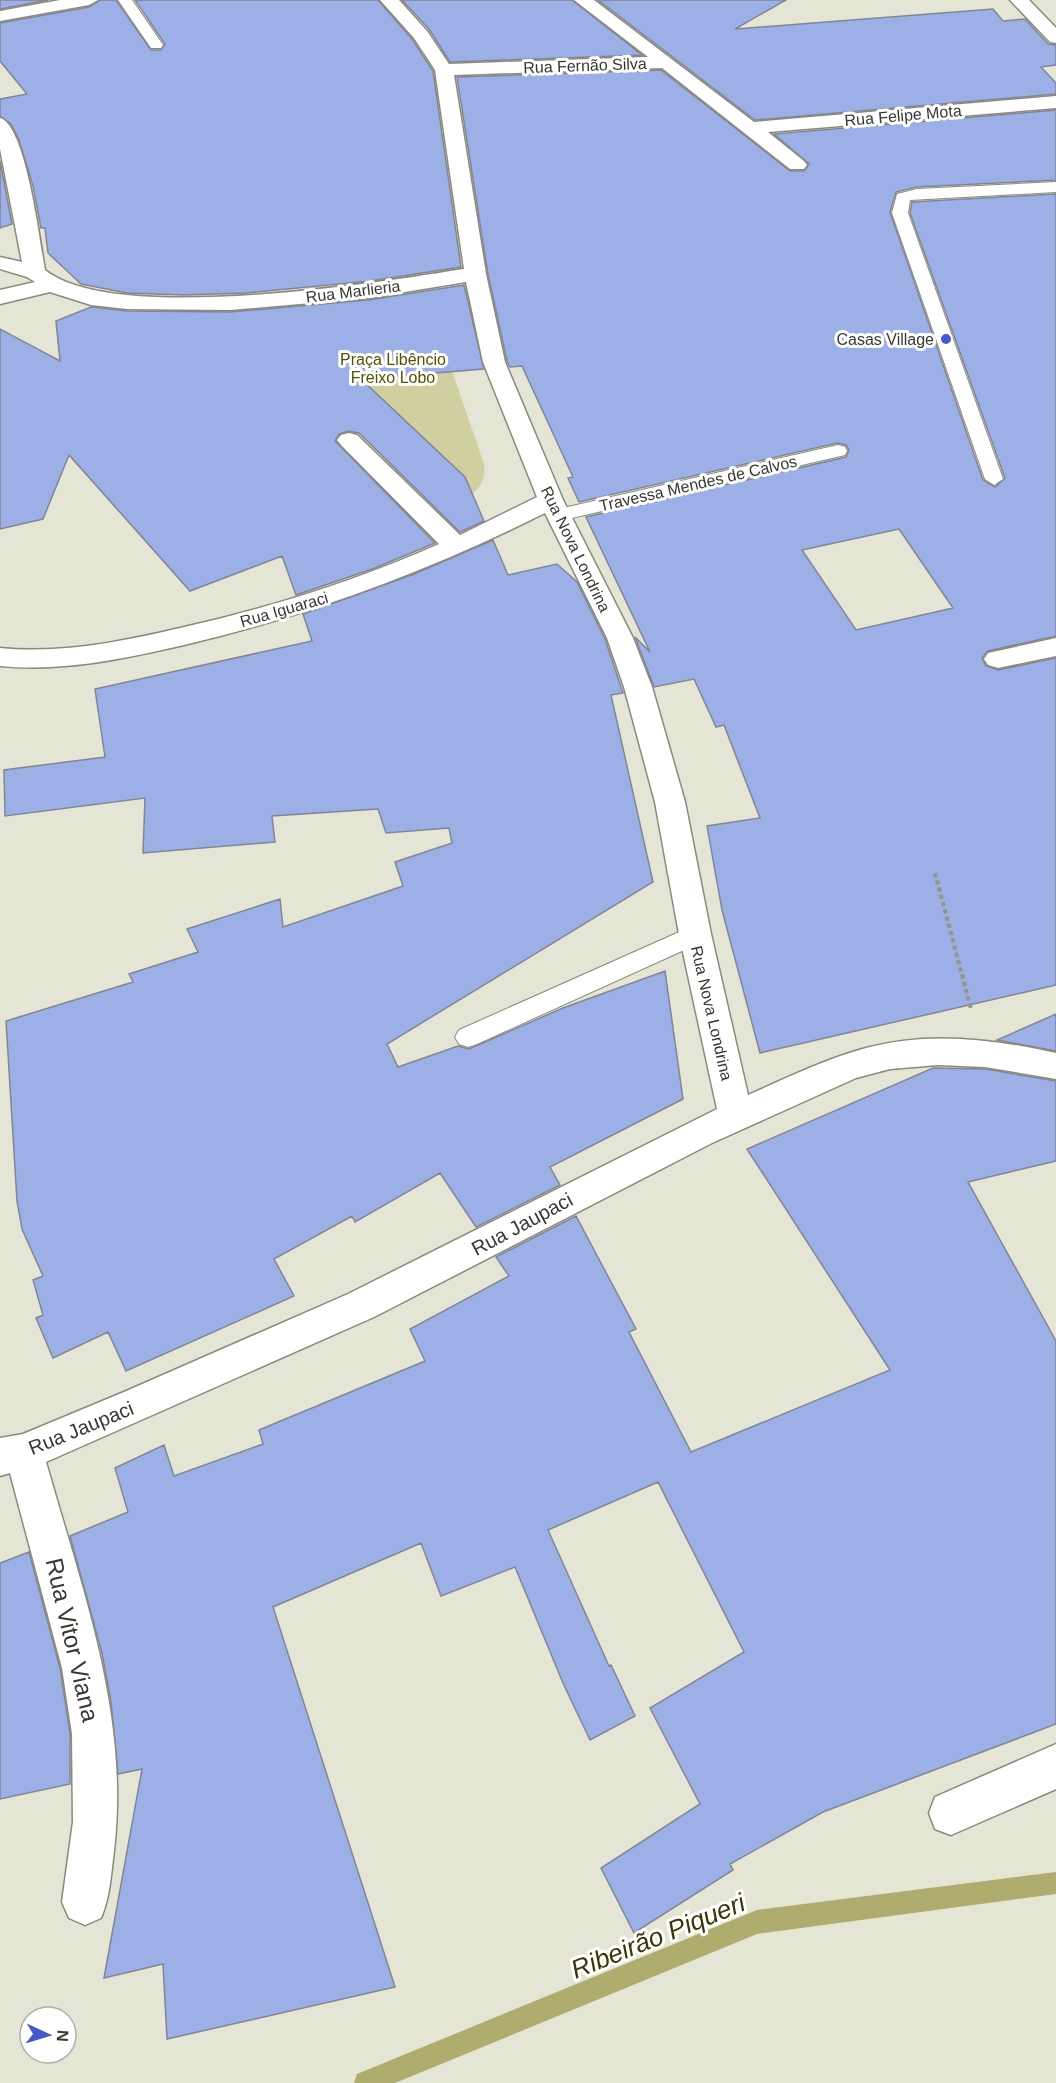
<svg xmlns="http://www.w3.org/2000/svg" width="1056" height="2083" font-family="Helvetica,sans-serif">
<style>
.green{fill:#d0cf9f}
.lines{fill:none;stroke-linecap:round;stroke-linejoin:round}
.stream{fill:#afad6e;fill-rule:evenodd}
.building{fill:#9dafe7;stroke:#818694;stroke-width:1.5;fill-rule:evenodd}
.service-casing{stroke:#8a8a7c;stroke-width:2}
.minor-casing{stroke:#8a8a7c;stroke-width:3}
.path{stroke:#959589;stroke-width:4;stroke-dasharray:4.5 3;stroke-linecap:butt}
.service{fill:#fff;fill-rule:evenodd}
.minor{fill:#fff;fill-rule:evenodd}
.poi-dot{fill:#4459cd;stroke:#fff;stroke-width:2}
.labels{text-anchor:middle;stroke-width:6;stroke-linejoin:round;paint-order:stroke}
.far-street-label{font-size:16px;fill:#383831;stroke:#fff}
.far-poi-label{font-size:16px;fill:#383831;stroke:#fff;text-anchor:end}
.far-park-label{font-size:16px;fill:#555201;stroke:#fff}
.street-label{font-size:20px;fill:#383831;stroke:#fff}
.near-street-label{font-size:24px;fill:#383831;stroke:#fff}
.near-water-label{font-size:26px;font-style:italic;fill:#3a3703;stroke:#fff}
</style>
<rect width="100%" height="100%" fill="#e5e5d5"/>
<!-- green -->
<path class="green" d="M 433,316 L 484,464 C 486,481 479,489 466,499 L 303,326 Z"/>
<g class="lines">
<!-- stream -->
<path class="stream" d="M 1056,1872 L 1056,1894 L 757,1934 L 395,2083 L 354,2083 L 357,2074 L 757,1910 Z"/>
</g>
<!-- building -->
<path class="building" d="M 0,0 L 48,0 L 0,9 Z
M 100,0 L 116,0 L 151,50 L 161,50 L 165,44 L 135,0 L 378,0 L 412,39 L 433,71 L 461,267 L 370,281 L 247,293 L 184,295 L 127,293 L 81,284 L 48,253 L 45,228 L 41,228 L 33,186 L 19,140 L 11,124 L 0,116 L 0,99 L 27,94 L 0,61 L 0,23 L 89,7 Z
M 402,0 L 572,0 L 642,55 L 450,62 L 429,29 Z
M 598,0 L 786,0 L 735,29 L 993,9 L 1003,21 L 1025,19 L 1048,44 L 1056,45 L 1056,65 L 1041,67 L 1056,83 L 1056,94 L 755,120 Z
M 661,70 L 790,171 L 804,171 L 809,164 L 774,134 L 1056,110 L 1056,180 L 916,187 L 896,192 L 890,212 L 983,480 L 995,487 L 1005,478 L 910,213 L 912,202 L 1056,194 L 1056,636 L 988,651 L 982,658 L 986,666 L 998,670 L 1056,658 L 1056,985 L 760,1053 L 722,910 L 707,826 L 760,818 L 724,725 L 716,727 L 694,679 L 654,687 L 635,637 L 650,652 L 586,517 L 846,457 L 849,450 L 846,445 L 837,443 L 579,502 L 568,478 L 573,477 L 522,366 L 510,367 L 507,361 L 488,274 L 457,77 ZM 899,529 L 953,608 L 856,630 L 802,550 Z
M 0,161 L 12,224 L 0,228 Z
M 464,285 L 484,369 L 361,379 L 465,477 L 484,521 L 460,532 L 359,433 L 348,431 L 339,434 L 335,441 L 435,543 L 375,568 L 296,595 L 282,556 L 190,591 L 69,455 L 43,519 L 0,529 L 0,329 L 60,361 L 56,321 L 91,307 L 127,311 L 230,312 L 368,300 Z
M 493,540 L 508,575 L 557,564 L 577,582 L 605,639 L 623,693 L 611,695 L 653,882 L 387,1044 L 398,1067 L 458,1046 L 469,1049 L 563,1008 L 665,971 L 683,1099 L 550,1167 L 560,1185 L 476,1227 L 440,1173 L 355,1222 L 352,1216 L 274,1259 L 294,1296 L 126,1371 L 108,1332 L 53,1358 L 36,1318 L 43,1315 L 33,1280 L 43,1276 L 22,1229 L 17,1201 L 6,1021 L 133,982 L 129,974 L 198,952 L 187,929 L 280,899 L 283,927 L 403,886 L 395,862 L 452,843 L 449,828 L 386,833 L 378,809 L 272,816 L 275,842 L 143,853 L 145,798 L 5,816 L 4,770 L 105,757 L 95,689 L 312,641 L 303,614 L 414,574 Z
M 1056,1014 L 1056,1051 L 997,1040 Z
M 933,1068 L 985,1069 L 1056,1081 L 1056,1161 L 968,1182 L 1056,1341 L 1056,1724 L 823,1812 L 730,1864 L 733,1870 L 634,1933 L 601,1868 L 700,1804 L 650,1708 L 744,1652 L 658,1482 L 548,1530 L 609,1666 L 611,1665 L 635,1716 L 590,1740 L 563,1683 L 515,1567 L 441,1596 L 421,1543 L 273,1607 L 395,1987 L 167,2039 L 163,1964 L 104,1978 L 142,1769 L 118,1774 L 111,1702 L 102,1653 L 70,1536 L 128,1512 L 115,1468 L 164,1445 L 174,1476 L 263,1444 L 259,1430 L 425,1361 L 410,1329 L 509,1276 L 496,1257 L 576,1216 L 636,1329 L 629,1332 L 691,1452 L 890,1370 L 747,1149 Z
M 29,1552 L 60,1668 L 70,1734 L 70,1784 L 0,1799 L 0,1563 Z"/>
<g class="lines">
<!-- service casing -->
<g class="service-casing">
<path id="service" d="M 118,0 L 132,0 L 163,45 L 161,48 L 151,48 Z
M 1056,182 L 1056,192 L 910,200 L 908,213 L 1003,479 L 994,485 L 985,479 L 892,213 L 897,194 L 917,189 Z
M 838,445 L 845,447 L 847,451 L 845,455 L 559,521 L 549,515 L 559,509 Z
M 695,925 L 704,927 L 707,934 L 704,941 L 477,1044 L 468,1047 L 459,1044 L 455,1037 L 459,1030 Z"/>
</g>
<!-- minor casing -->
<g class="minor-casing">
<path id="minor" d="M 60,0 L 98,0 L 89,5 L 0,21 L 0,11 Z
M 380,0 L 399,0 L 427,31 L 449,64 L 648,57 L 574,0 L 594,0 L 754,122 L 1056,96 L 1056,108 L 768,132 L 804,161 L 807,165 L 804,169 L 790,169 L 662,68 L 454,75 L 486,274 L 505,362 L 563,500 L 633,638 L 652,687 L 685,802 L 711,934 L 748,1095 C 787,1078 825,1059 866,1048 C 929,1031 993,1039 1056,1053 L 1056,1079 L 985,1067 L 938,1065 L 890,1069 L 856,1078 L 712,1143 L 374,1317 L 46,1462 C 82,1590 130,1715 114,1851 C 111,1874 110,1897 101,1918 L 85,1925 L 69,1918 L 62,1902 L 73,1822 L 72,1734 L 62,1668 L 10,1473 L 0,1476 L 0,1438 L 23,1434 L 124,1392 L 348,1294 L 717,1109 L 679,934 L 655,802 L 624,687 L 607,638 L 545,513 C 429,571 311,615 184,645 C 123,659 63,672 0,666 L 0,648 C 61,654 120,642 180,628 C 269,608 356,581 439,544 L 341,445 L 337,440 L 341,435 L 349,433 L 357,435 L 460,535 L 537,497 L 483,362 L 466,282 L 368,298 L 230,310 L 127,309 L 91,305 L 50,292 L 0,304 L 0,290 L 35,282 L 27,277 L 0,269 L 0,257 L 22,262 L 0,149 L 0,118 C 26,125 40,243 45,270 C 114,325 375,283 464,269 L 435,70 L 414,38 Z
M 1010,0 L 1029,0 L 1056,28 L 1056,43 L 1050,42 Z
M 1056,638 L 1056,656 L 998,668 L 988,665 L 984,659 L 988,653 Z
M 1056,1744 L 1056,1789 L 951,1835 L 935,1829 L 929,1813 L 935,1797 Z"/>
</g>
<!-- path -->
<path class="path" d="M 935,873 L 971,1009"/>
<!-- service -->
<use href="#service" class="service"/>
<!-- minor -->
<use href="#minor" class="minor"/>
</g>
<!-- markers -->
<circle class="poi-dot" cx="946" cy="339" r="6"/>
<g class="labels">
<!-- far-street labels -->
<g class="far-street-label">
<text transform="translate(585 65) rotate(-2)" y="6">Rua Fernão Silva</text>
<text transform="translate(903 115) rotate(-5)" y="6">Rua Felipe Mota</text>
<text transform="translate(353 291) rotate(-7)" y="6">Rua Marlieria</text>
<text transform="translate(698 483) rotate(-13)" y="6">Travessa Mendes de Calvos</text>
<text transform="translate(576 549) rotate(64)" y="6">Rua Nova Londrina</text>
<text transform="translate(284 609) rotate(-16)" y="6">Rua Iguaraci</text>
<text transform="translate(712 1013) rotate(77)" y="6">Rua Nova Londrina</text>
</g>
<!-- far-poi labels -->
<g class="far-poi-label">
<text x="934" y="345">Casas Village</text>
</g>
<!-- far-park labels -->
<g class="far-park-label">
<text x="393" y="365">Praça Libêncio<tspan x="393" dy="18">Freixo Lobo</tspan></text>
</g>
<!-- street labels -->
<g class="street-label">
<text transform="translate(522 1224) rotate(-28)" y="7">Rua Jaupaci</text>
<text transform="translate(81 1428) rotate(-22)" y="7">Rua Jaupaci</text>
</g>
<!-- near-street labels -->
<g class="near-street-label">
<text transform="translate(72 1640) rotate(77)" y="8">Rua Vitor Viana</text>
</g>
<!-- near-water labels -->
<g class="near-water-label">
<text transform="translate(658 1936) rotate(-22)" y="9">Ribeirão Piqueri</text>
</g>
</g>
<!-- north arrow -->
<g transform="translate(48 2035) rotate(94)"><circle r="28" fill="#ffffff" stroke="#afafad" stroke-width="1.5"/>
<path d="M0-4.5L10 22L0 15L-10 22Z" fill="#4459cd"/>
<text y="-9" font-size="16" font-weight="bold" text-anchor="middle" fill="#383831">N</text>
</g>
</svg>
